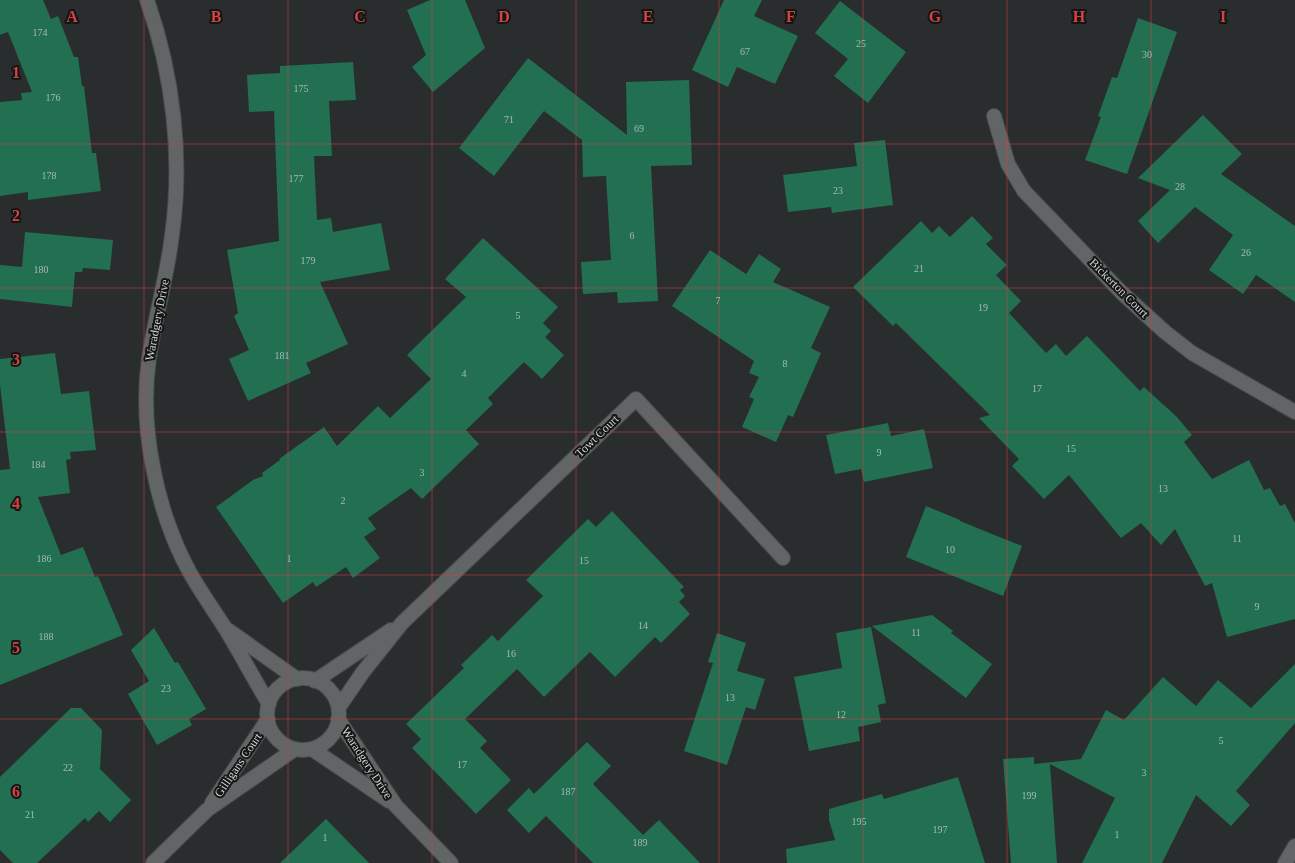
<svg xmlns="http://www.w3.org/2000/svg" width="1295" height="863" font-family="Georgia,serif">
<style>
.building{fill:#226f51}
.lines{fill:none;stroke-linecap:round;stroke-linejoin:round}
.minor-casing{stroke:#484b4b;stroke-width:16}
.minor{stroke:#626565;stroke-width:14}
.grid{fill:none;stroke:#d54242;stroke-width:1;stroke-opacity:0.55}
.labels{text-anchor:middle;stroke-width:4;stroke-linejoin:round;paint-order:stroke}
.number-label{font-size:10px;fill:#a6bbb3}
.street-label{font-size:12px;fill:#d2d4d4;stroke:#141515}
.grid-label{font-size:16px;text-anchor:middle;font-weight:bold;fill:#d54242;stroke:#141515;stroke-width:4;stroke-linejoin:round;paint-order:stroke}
</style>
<rect width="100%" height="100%" fill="#2a2d2d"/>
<!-- building -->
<path class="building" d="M 0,0 L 43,0 L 51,19 L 58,16 L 74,57 L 78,57 L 82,86 L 84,86 L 92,153 L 96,153 L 101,191 L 28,200 L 28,192 L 0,196 L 0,102 L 22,100 L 21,93 L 32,92 L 8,32 L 0,35 Z
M 430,0 L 465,0 L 485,48 L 433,92 L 412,67 L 426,55 L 407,10 Z
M 724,0 L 762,0 L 754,16 L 798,36 L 775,84 L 737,67 L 728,87 L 692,70 Z
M 840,1 L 906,52 L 868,103 L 834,76 L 848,59 L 815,33 Z
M 1138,18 L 1177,32 L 1127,174 L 1085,160 L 1101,117 L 1098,116 L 1112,77 L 1117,78 Z
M 528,58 L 627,135 L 626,82 L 689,80 L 692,165 L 651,166 L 658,301 L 618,303 L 617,292 L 583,294 L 581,262 L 611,260 L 606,176 L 583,177 L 582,140 L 544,111 L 494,176 L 459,148 Z
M 353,62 L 356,100 L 329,101 L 332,156 L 314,156 L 317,220 L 331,218 L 333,232 L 381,223 L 390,270 L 320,282 L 348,344 L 306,363 L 311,373 L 248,401 L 229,359 L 249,350 L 234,316 L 238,313 L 227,250 L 279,241 L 274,111 L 249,112 L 247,75 L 280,73 L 280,66 Z
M 1203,115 L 1242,154 L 1221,174 L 1295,226 L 1295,302 L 1256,275 L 1243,294 L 1209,270 L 1233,235 L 1195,207 L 1158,243 L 1138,221 L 1170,190 L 1138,178 Z
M 885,140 L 893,205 L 832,213 L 831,207 L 788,212 L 783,175 L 857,166 L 854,143 Z
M 972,216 L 993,238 L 986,244 L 1007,265 L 996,275 L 1021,301 L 1009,313 L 1046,353 L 1056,344 L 1066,356 L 1087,336 L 1140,391 L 1144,387 L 1177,417 L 1192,435 L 1184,442 L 1212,479 L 1249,460 L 1264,490 L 1270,488 L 1280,506 L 1285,504 L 1295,523 L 1295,619 L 1227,637 L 1212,583 L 1205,586 L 1175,529 L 1161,545 L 1141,523 L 1121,538 L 1069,475 L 1044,499 L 1012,466 L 1019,459 L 979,418 L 990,415 L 896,323 L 893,326 L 853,287 L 921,221 L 932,233 L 939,226 L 950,237 Z
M 25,232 L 113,240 L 110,270 L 83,268 L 82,272 L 75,272 L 72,307 L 0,299 L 0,265 L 22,267 Z
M 483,238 L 558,307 L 543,323 L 551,331 L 545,337 L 564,355 L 542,379 L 524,362 L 488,398 L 493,404 L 466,430 L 479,444 L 422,499 L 411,488 L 368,518 L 376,529 L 364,537 L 380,558 L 353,578 L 346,567 L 316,587 L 313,582 L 283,603 L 216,507 L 253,480 L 263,476 L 262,473 L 280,460 L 279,459 L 324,427 L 337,446 L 378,406 L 390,418 L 431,379 L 407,355 L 466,297 L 445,279 Z
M 710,250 L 746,274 L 759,254 L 781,269 L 773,282 L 830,307 L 811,348 L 821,353 L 793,417 L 788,415 L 776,442 L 742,427 L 754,399 L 749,397 L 759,377 L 749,373 L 754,361 L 672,306 Z
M 55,353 L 61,394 L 89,391 L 96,450 L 70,452 L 71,459 L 66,460 L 70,493 L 38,497 L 61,555 L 83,547 L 95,577 L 98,576 L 123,635 L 0,685 L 0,470 L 10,469 L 0,385 L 0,359 Z
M 888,423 L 891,436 L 924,429 L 933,468 L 864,482 L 861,469 L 835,474 L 826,435 Z
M 926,506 L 960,520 L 960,521 L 1022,546 L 1003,596 L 906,557 Z
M 612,511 L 684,587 L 680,590 L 685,596 L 679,602 L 690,614 L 661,643 L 655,637 L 615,677 L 590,652 L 544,697 L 517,669 L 465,719 L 487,741 L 480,748 L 511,780 L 476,814 L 412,748 L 421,739 L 406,724 L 464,668 L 461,665 L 492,635 L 498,641 L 543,596 L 526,580 L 588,519 L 596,527 Z
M 932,615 L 953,631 L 951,633 L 992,664 L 966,698 L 872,626 Z
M 871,627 L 886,703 L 878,705 L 881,722 L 858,727 L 860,741 L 809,751 L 794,677 L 842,668 L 836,633 Z
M 154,628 L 175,663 L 178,662 L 206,709 L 189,719 L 192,725 L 157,745 L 128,694 L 149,681 L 131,650 Z
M 717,633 L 746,643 L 737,671 L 765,679 L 755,710 L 746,707 L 727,765 L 684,751 L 713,663 L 708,662 Z
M 1295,664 L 1295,723 L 1236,791 L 1250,805 L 1231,826 L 1196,795 L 1162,863 L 1082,863 L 1115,798 L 1050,764 L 1057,863 L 1011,863 L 1003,759 L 1034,757 L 1034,764 L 1081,759 L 1106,710 L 1124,720 L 1163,677 L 1196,706 L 1218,680 L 1251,708 Z
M 71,708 L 81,708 L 102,730 L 100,769 L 131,800 L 110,822 L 99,811 L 88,822 L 85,818 L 37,863 L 13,863 L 0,850 L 0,777 Z
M 587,742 L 611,766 L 593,784 L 643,835 L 659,820 L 700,863 L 593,863 L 546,816 L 529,833 L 507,810 L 529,788 L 534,794 Z
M 958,777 L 985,863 L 787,863 L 786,849 L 835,840 L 829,820 L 829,809 L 882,794 L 884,799 Z
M 326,819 L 369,863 L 280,863 Z"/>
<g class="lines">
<!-- minor casing -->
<g class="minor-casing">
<path id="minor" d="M 147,0 C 173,74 183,157 172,235 C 167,277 155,317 149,358 C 144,393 146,432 153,467 C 159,501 172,540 189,571 C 200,591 213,609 225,628 C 240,653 254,679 269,704
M 994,116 L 1008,164 L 1024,191 L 1122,293 L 1165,332 L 1192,353 L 1295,412
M 228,630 L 297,679
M267 714a36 36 0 1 1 72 0a36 36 0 1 1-72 0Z
M 315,681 L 391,630
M 339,707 L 363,672 L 402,623 L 636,399 L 783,558
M 338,719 L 396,806 L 451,863
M 312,749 L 389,801
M 212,803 L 268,719
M 153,863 L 207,810 L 295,749
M 1285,863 L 1295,846"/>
</g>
<!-- minor -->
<use href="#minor" class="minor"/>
</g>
<!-- grid -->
<path class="grid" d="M 144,0 L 144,863M 288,0 L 288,863M 432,0 L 432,863M 576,0 L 576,863M 719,0 L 719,863M 863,0 L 863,863M 1007,0 L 1007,863M 1151,0 L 1151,863M 0,144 L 1295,144M 0,288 L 1295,288M 0,432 L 1295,432M 0,575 L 1295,575M 0,719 L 1295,719"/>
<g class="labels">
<!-- number labels -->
<g class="number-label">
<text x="40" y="36">174</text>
<text x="861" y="47">25</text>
<text x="745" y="55">67</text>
<text x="1147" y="58">30</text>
<text x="301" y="92">175</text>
<text x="53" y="101">176</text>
<text x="509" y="123">71</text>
<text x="639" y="132">69</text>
<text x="49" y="179">178</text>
<text x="296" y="182">177</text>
<text x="1180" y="190">28</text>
<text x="838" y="194">23</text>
<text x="632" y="239">6</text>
<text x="1246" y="256">26</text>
<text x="308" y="264">179</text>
<text x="919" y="272">21</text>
<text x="41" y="273">180</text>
<text x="718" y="304">7</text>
<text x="983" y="311">19</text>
<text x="518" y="319">5</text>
<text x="282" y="359">181</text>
<text x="785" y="367">8</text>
<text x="464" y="377">4</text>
<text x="1037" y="392">17</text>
<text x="1071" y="452">15</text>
<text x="879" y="456">9</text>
<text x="38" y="468">184</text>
<text x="422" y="476">3</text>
<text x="1163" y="492">13</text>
<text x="343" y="504">2</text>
<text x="1237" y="542">11</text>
<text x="950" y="553">10</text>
<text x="44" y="562">186</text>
<text x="289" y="562">1</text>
<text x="584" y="564">15</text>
<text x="1257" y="610">9</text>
<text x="643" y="629">14</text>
<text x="916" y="636">11</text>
<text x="46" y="640">188</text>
<text x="511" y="657">16</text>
<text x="166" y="692">23</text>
<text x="730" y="701">13</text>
<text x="841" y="718">12</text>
<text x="1221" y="744">5</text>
<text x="462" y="768">17</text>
<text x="68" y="771">22</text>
<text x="1144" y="776">3</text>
<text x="568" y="795">187</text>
<text x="1029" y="799">199</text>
<text x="30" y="818">21</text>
<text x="859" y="825">195</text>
<text x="940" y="833">197</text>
<text x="1117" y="838">1</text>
<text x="325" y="841">1</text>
<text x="640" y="846">189</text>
</g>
<!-- street labels -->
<g class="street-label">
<text transform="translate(1119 288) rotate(45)" y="4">Bickerton Court</text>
<text transform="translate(157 320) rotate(-79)" y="4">Waradgery Drive</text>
<text transform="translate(597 436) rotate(-44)" y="4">Towt Court</text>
<text transform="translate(367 763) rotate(57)" y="4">Waradgery Drive</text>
<text transform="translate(238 765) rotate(-56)" y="4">Gilligans Court</text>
</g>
</g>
<g class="grid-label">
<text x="72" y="22">A</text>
<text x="216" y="22">B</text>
<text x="360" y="22">C</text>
<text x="504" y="22">D</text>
<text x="648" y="22">E</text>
<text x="791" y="22">F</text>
<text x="935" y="22">G</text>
<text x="1079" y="22">H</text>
<text x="1223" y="22">I</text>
<text x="16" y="78">1</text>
<text x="16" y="221">2</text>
<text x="16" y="365">3</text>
<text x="16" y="509">4</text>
<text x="16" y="653">5</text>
<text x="16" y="797">6</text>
</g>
</svg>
